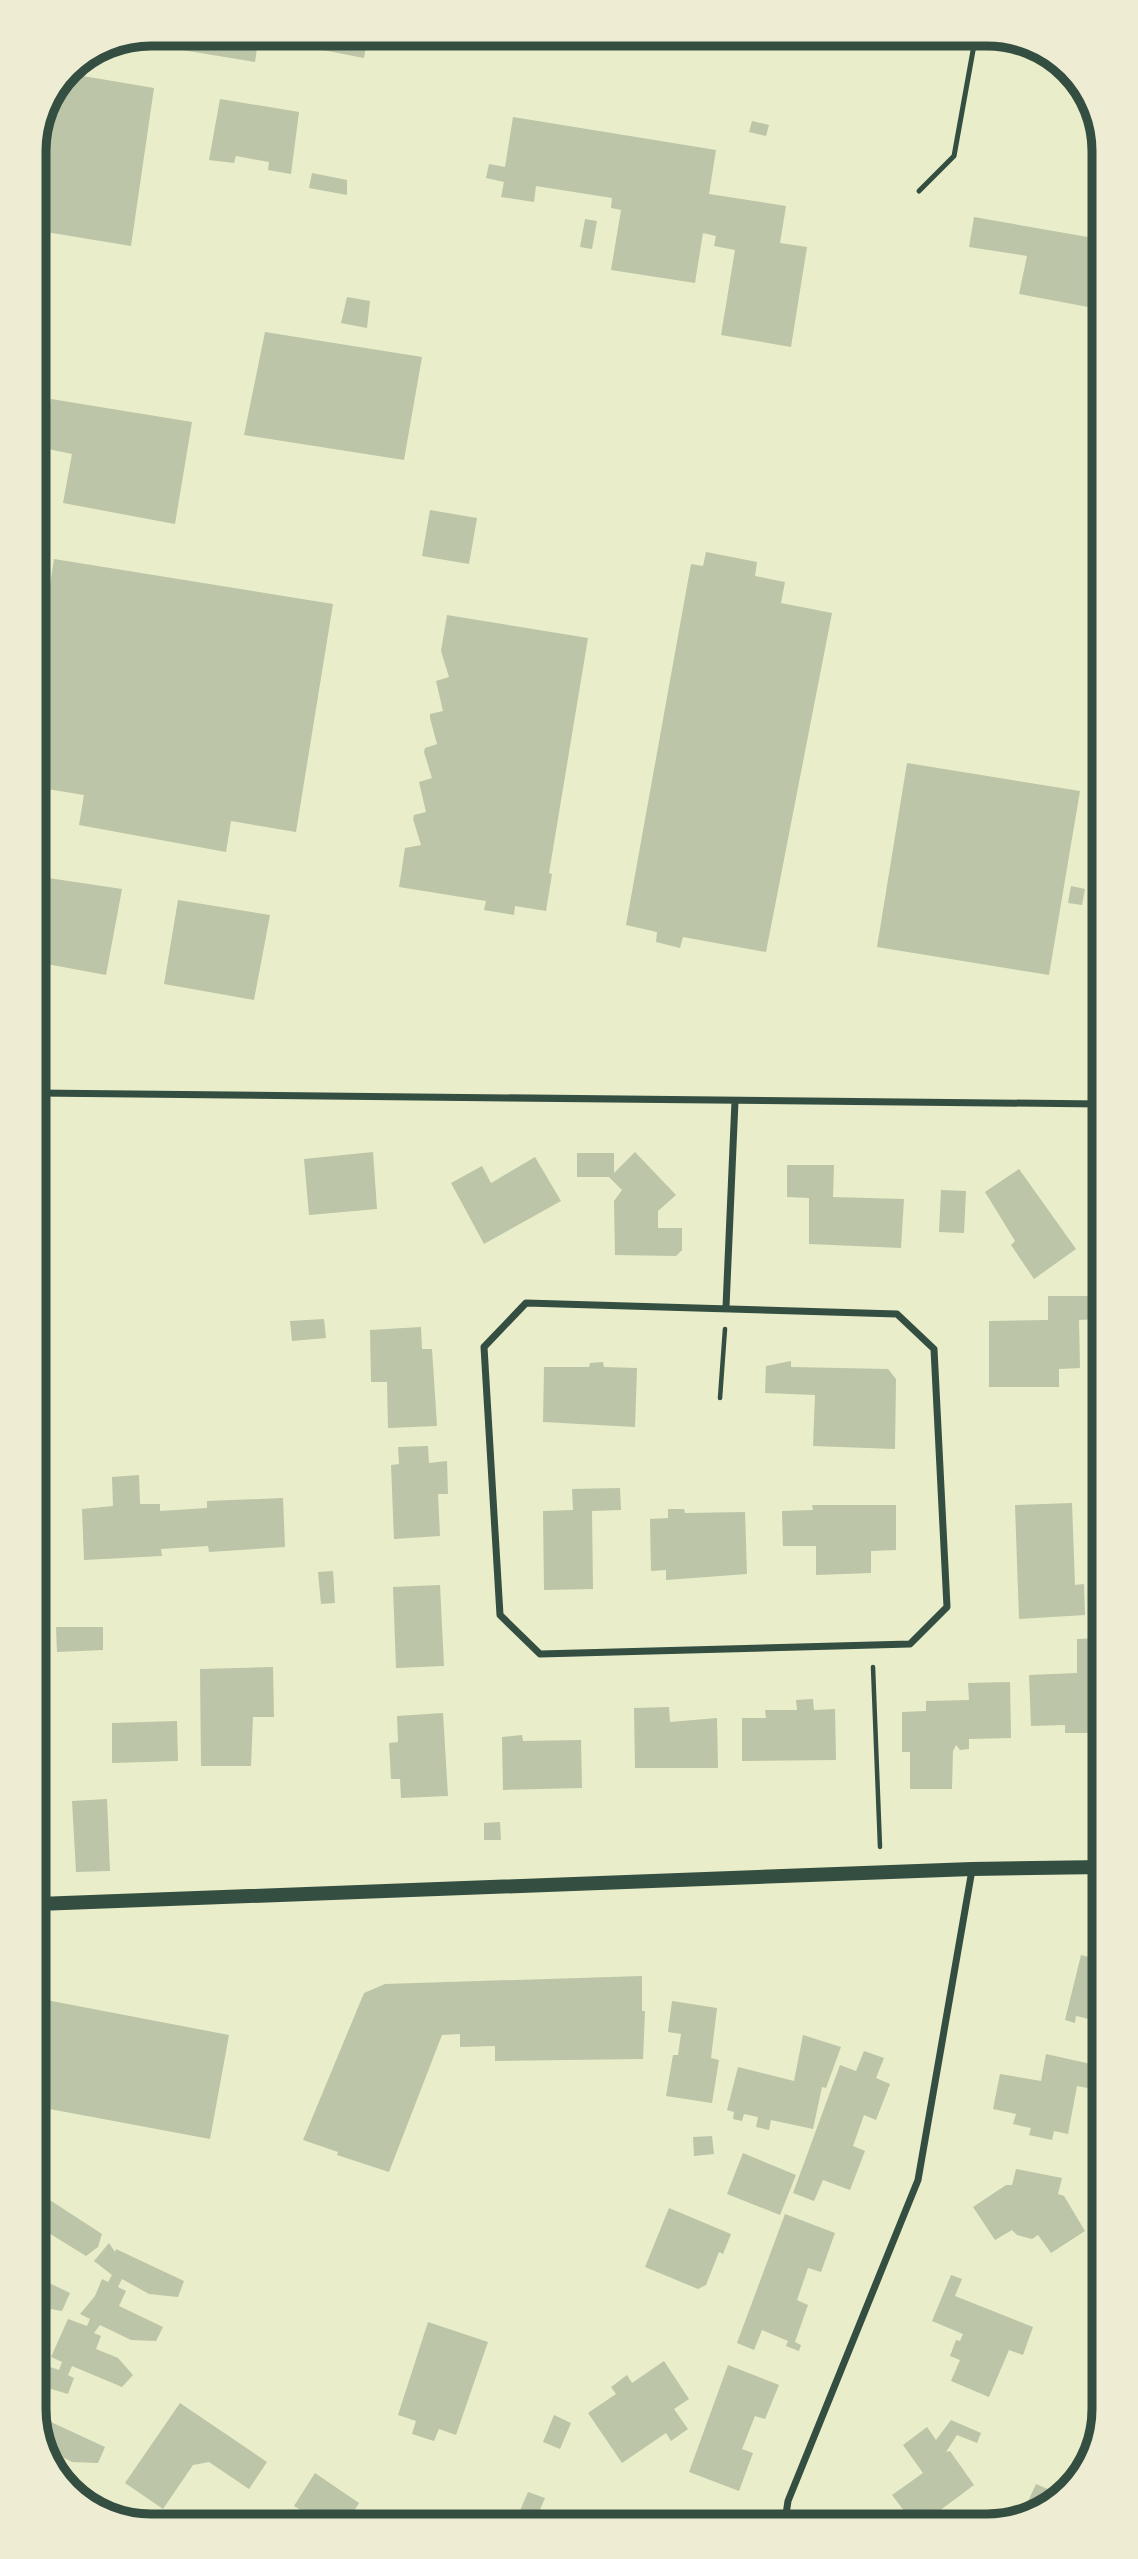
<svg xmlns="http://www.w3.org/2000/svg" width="1138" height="2559" font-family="Jost,sans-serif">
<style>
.building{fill:#bcc5a7}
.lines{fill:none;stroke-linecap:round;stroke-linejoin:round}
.path{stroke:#344e41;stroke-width:4.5}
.service{stroke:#344e41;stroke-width:5}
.minor{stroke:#344e41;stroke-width:7}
.secondary{stroke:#344e41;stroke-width:14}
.rim{fill:none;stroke:#344e41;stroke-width:9}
</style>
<rect width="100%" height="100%" fill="#e9edc9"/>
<!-- building -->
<path class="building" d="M 790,35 L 845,35 L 843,44 Z
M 271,40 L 367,40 L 364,58 Z
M 230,41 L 258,41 L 255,62 L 140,43 Z
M 65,73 L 154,88 L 131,246 L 34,230 L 33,143 Z
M 220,99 L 299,112 L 291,174 L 268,170 L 269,162 L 236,156 L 234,163 L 209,160 Z
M 513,117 L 716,150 L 709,194 L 786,206 L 780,243 L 807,247 L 791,347 L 721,335 L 735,250 L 714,246 L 716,236 L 703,233 L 695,283 L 611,270 L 621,210 L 611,208 L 612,198 L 536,186 L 534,202 L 501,197 L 504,182 L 486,178 L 489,164 L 505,167 Z
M 752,121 L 769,125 L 766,136 L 749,132 Z
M 312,173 L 347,180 L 347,195 L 309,188 Z
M 974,217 L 1099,239 L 1099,309 L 1019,294 L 1027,256 L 969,247 Z
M 585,219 L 597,221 L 592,249 L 580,247 Z
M 347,297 L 370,301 L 367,328 L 341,323 Z
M 265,332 L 422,357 L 404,460 L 244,435 Z
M 51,399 L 192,422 L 175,524 L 63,503 L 72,454 L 43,448 Z
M 430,510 L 477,518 L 469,564 L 422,556 Z
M 706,552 L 757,562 L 755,576 L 785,582 L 781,603 L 832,613 L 766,952 L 683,937 L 680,948 L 656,942 L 657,932 L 626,925 L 691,564 L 703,566 Z
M 54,559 L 333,604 L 296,832 L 231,821 L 226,852 L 79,825 L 84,795 L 35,787 L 35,680 Z
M 447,615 L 588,638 L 549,873 L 552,874 L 546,911 L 515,906 L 514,915 L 484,910 L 486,901 L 399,887 L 405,848 L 421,845 L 413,819 L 414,815 L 426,812 L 419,782 L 432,778 L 424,752 L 425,748 L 437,744 L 430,718 L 430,714 L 443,711 L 436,681 L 449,677 L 441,651 Z
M 907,763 L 1080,791 L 1049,975 L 877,947 Z
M 35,876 L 122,889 L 106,975 L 36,962 Z
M 1071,886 L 1085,889 L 1082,905 L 1068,903 Z
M 178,900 L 270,915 L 254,1000 L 164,984 Z
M 373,1152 L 377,1209 L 309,1215 L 304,1159 Z
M 635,1152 L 676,1195 L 658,1211 L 658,1228 L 682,1228 L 682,1250 L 676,1256 L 615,1255 L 614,1201 L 622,1190 L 609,1177 L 577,1177 L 577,1153 L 614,1153 L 614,1173 Z
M 535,1157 L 561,1201 L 484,1244 L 451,1183 L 482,1166 L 491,1183 Z
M 787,1165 L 834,1165 L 833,1197 L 904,1199 L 901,1248 L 809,1244 L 809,1198 L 787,1197 Z
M 1019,1169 L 1076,1249 L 1034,1279 L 1011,1245 L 1015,1241 L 985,1192 Z
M 941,1190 L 966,1191 L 964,1233 L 939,1232 Z
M 1048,1296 L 1099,1296 L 1099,1319 L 1079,1320 L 1080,1368 L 1059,1369 L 1059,1387 L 989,1387 L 989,1321 L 1048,1320 Z
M 324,1319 L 326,1338 L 292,1341 L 290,1321 Z
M 421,1327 L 422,1349 L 432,1349 L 437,1426 L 388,1428 L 387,1382 L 371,1382 L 370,1330 Z
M 791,1361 L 791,1367 L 888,1369 L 896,1379 L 895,1449 L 813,1446 L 815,1395 L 765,1393 L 766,1366 Z
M 603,1362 L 604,1367 L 637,1368 L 635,1427 L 543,1422 L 544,1367 L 589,1367 L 590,1363 Z
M 428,1446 L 429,1463 L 447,1461 L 448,1494 L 438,1494 L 440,1536 L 394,1539 L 391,1465 L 399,1464 L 398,1447 Z
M 139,1475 L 140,1504 L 160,1504 L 160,1511 L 207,1508 L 207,1501 L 283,1498 L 285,1547 L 209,1552 L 208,1546 L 161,1549 L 162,1556 L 84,1560 L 82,1509 L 113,1506 L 112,1477 Z
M 620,1488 L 621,1510 L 592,1511 L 593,1589 L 544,1590 L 543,1511 L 573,1510 L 572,1489 Z
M 1072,1503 L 1075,1585 L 1084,1584 L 1085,1615 L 1019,1619 L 1015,1505 Z
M 812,1505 L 896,1505 L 896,1550 L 871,1551 L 871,1573 L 816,1575 L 816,1546 L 783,1546 L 782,1511 L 813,1510 Z
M 668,1509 L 684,1509 L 685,1513 L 745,1512 L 747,1574 L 666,1580 L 666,1570 L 651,1571 L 650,1519 L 668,1518 Z
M 333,1571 L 335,1603 L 321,1604 L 318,1572 Z
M 440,1585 L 444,1666 L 396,1668 L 393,1587 Z
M 56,1627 L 103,1627 L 103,1650 L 57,1652 Z
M 1103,1638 L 1103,1733 L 1065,1733 L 1065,1725 L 1031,1726 L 1029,1675 L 1077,1673 L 1077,1639 Z
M 273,1667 L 274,1717 L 253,1717 L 251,1766 L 201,1766 L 200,1669 Z
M 1010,1682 L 1011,1738 L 969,1739 L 969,1749 L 960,1750 L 956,1745 L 953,1751 L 952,1789 L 910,1789 L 910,1752 L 902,1752 L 902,1712 L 926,1711 L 926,1701 L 969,1700 L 968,1683 Z
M 813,1699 L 814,1710 L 835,1709 L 836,1760 L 742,1761 L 742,1718 L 766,1718 L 765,1710 L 797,1710 L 796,1700 Z
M 669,1707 L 670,1722 L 717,1718 L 718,1768 L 635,1768 L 634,1708 Z
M 443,1713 L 448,1796 L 401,1798 L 400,1779 L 391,1779 L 389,1743 L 398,1742 L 397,1716 Z
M 177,1721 L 178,1761 L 112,1763 L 112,1723 Z
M 522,1735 L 523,1741 L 581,1740 L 582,1788 L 503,1790 L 502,1737 Z
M 107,1799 L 110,1871 L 76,1872 L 72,1801 Z
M 500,1822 L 501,1840 L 484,1840 L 484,1823 Z
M 1081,1955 L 1104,1961 L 1104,2030 L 1091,2026 L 1093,2020 L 1076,2016 L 1075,2023 L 1065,2020 Z
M 642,1976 L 642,2011 L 645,2011 L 643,2059 L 495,2061 L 495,2046 L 460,2047 L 460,2034 L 442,2035 L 389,2172 L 337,2155 L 338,2152 L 303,2140 L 364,1993 L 385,1984 Z
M 41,1999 L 229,2035 L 210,2139 L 39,2107 Z
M 672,2001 L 717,2008 L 711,2058 L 719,2060 L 712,2103 L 666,2096 L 673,2055 L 678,2055 L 681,2034 L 668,2032 Z
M 803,2035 L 841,2047 L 826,2088 L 822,2087 L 813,2129 L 771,2120 L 769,2130 L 756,2127 L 758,2117 L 744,2114 L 742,2121 L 733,2119 L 734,2112 L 727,2110 L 738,2067 L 794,2081 Z
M 864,2051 L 884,2058 L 876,2078 L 890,2084 L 876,2120 L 864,2115 L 853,2146 L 865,2151 L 850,2190 L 823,2180 L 814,2201 L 793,2193 L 840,2065 L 856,2071 Z
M 1046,2054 L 1100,2066 L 1098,2073 L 1104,2074 L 1104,2091 L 1077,2086 L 1068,2134 L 1054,2131 L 1052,2140 L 1029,2135 L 1031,2128 L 1013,2124 L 1016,2114 L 993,2109 L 1000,2074 L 1041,2081 Z
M 712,2136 L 714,2154 L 694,2156 L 693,2137 Z
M 743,2153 L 796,2175 L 780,2215 L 727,2194 Z
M 1016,2169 L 1062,2178 L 1058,2194 L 1064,2196 L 1085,2231 L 1051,2253 L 1038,2235 L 1032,2239 L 1017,2235 L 1012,2230 L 995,2240 L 973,2207 L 1006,2185 L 1012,2185 Z
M 39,2193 L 102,2234 L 98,2247 L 86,2256 L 39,2227 Z
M 669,2208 L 731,2234 L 723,2254 L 719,2252 L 706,2285 L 698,2289 L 645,2267 Z
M 785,2214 L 835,2233 L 821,2272 L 808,2268 L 797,2300 L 808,2305 L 795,2342 L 801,2345 L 799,2351 L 786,2346 L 788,2341 L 762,2330 L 754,2350 L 737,2343 Z
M 109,2243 L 115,2252 L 116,2249 L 184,2281 L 178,2297 L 149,2294 L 122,2279 L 118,2287 L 126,2291 L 119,2306 L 163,2327 L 156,2341 L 131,2340 L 100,2325 L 94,2333 L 101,2336 L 96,2349 L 118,2358 L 133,2375 L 122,2387 L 72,2366 L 68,2375 L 74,2378 L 68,2394 L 41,2386 L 47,2366 L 59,2370 L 62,2362 L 51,2357 L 68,2319 L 87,2326 L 90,2319 L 80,2314 L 95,2296 L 102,2279 L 108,2282 L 112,2275 L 94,2261 Z
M 951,2275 L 962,2279 L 955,2296 L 1033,2327 L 1023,2355 L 1009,2350 L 989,2397 L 951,2381 L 960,2360 L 950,2356 L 956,2340 L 960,2341 L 963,2334 L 932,2321 Z
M 39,2278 L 70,2293 L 62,2311 L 39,2307 Z
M 428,2322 L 488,2342 L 456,2435 L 439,2429 L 434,2441 L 412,2434 L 416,2421 L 398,2415 Z
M 664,2361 L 689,2399 L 674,2409 L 688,2429 L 671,2441 L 666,2433 L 622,2463 L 588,2413 L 616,2394 L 611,2387 L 627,2375 L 632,2383 Z
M 728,2365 L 779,2385 L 765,2419 L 755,2416 L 742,2449 L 753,2453 L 739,2491 L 689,2472 Z
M 180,2403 L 267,2462 L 249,2489 L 209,2462 L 193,2465 L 163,2509 L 125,2483 Z
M 554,2415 L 571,2423 L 560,2449 L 543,2442 Z
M 40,2417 L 105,2447 L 98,2463 L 72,2462 L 43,2447 L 41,2449 Z
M 951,2420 L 981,2433 L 977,2443 L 957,2435 L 946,2452 L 950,2451 L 974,2485 L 927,2520 L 911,2520 L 892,2495 L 923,2473 L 903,2445 L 927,2427 L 936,2440 Z
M 315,2473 L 359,2503 L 346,2524 L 323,2524 L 294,2506 Z
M 1036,2484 L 1059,2494 L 1026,2519 L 1020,2519 Z
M 528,2492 L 545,2498 L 536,2519 L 519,2513 Z"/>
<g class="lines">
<!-- path -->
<path class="path" d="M 720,1398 L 725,1329
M 873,1667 L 880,1847"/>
<!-- service -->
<path class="service" d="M 919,191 L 954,156 L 976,34"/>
<!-- minor -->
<path class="minor" d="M 36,1093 L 1101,1104
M 526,1303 L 897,1314 L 934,1349 L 947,1607 L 910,1644 L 540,1654 L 500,1615 L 484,1347 Z
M 726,1307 L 735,1101
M 785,2521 L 788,2501 L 918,2180 L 972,1870"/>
<!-- secondary -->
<path class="secondary" d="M 38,1904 L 972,1869 L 1103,1867"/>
</g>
<!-- crop -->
<path d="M0 0H1138V2559H0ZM151 46H987A105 105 0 0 1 1092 151V2409A105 105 0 0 1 987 2514H151A105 105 0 0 1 46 2409V151A105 105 0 0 1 151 46Z" fill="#eeecd3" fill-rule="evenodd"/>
<path class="rim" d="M151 46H987A105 105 0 0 1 1092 151V2409A105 105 0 0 1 987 2514H151A105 105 0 0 1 46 2409V151A105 105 0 0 1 151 46Z"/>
</svg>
